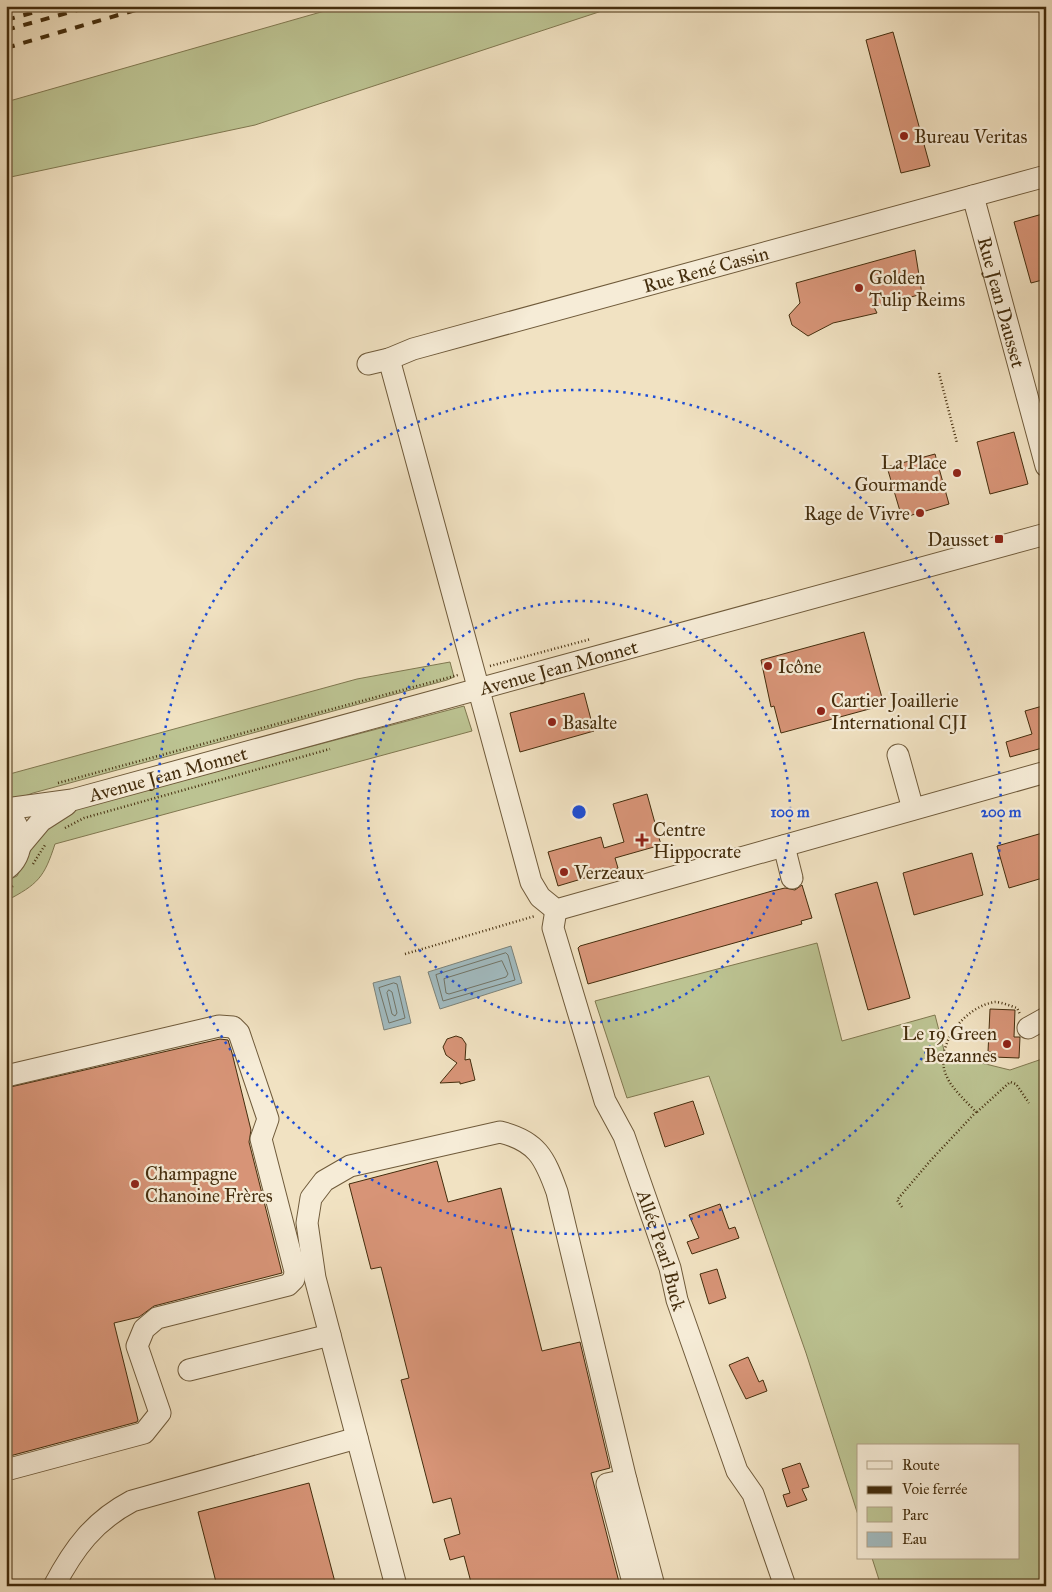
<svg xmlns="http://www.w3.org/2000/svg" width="1052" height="1592" font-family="'IM FELL Great Primer',serif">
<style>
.green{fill:#bcc392;stroke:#807850}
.water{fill:#a1babf;stroke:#7c8278}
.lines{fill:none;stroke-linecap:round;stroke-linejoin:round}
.shore{stroke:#727466;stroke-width:1}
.building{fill:#d79477;stroke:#442d0d}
.minor-casing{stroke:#6f5a3a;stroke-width:23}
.path{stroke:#442d0d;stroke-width:2.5;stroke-dasharray:1 2.5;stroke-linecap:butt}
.minor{stroke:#f6ecd7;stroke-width:21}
.rail{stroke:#442d0d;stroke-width:4;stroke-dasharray:9 9;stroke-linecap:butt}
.ring{fill:none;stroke:#1d4ed8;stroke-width:2.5;stroke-dasharray:2.5 5}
.poi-dot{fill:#8f2418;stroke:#f6ecd7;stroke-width:2}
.labels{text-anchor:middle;stroke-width:4.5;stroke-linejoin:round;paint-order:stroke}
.poi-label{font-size:19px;fill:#442d0d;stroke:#f6ecd7;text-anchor:start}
.street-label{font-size:19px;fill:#442d0d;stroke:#f6ecd7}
.centre{fill:#1d4ed8;stroke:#f6ecd7;stroke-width:2.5}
.ring-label{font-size:15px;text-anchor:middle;font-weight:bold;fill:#1d4ed8;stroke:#f6ecd7;stroke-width:4.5;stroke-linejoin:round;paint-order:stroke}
</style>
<rect width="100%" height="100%" fill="#f1e2c2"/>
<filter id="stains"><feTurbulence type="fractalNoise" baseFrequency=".004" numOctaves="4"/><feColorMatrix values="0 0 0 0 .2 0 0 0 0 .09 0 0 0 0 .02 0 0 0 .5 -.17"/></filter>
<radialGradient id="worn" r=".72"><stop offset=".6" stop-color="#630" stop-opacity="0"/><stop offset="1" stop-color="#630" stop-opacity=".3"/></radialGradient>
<!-- green -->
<path class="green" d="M 342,6 L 617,6 L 255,125 L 6,178 L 6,102 Z
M 450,662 L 454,677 L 447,680 L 33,793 L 11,801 L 6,800 L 6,775 L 357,679 Z
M 464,706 L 472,731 L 55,844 C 44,878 38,884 6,901 L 6,881 L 17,876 L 36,839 L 67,811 Z
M 817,943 L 842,1041 L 935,1015 L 945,1054 L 1010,1070 L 1045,1058 L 1046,1046 L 1046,1586 L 881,1586 L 872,1558 L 1018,1558 L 1018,1446 L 858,1446 L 858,1515 L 806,1353 L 709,1076 L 627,1098 L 595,1001 Z"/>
<!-- water -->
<path class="water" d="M 511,946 L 522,983 L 440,1009 L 428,972 Z
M 400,976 L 411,1023 L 384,1030 L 373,983 Z"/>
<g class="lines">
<!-- shore -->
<path class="shore" d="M 506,953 L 508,955 L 515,980 L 443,1001 L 436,975 Z
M 502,961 L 508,974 L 506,977 L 449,994 L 446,993 L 444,979 Z
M 394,983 L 397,984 L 405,1018 L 389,1023 L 379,988 Z
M 389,990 L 392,992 L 397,1013 L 395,1016 L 392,1014 L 387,993 Z"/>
</g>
<!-- building -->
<path class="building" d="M 893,32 L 930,166 L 901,173 L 866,40 Z
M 1046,213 L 1046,279 L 1031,283 L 1014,222 Z
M 915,250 L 922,294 L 874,307 L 877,313 L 833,323 L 808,336 L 792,325 L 789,315 L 800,303 L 796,283 Z
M 1014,432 L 1028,484 L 990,494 L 977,442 Z
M 935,454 L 949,504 L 902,518 L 887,467 Z
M 864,632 L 884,705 L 781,733 L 774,706 L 771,707 L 761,660 Z
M 584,693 L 594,731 L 520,752 L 510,713 Z
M 1046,705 L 1046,747 L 1010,757 L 1006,742 L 1032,734 L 1025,711 Z
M 647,794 L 661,845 L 615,858 L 618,868 L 558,886 L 548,852 L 601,837 L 604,848 L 624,842 L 613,804 Z
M 1046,832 L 1046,877 L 1009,888 L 997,846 Z
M 972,853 L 983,895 L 914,915 L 903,873 Z
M 877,882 L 910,998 L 868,1010 L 835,894 Z
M 802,885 L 812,918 L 801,921 L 802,924 L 588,984 L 578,948 L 580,946 L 772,891 L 785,888 L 795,890 Z
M 990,1009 L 1015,1010 L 1014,1037 L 1020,1037 L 1019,1058 L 993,1057 L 994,1052 L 988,1052 Z
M 456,1036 L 462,1038 L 466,1044 L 465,1060 L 470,1059 L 475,1080 L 460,1084 L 460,1082 L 440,1083 L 457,1063 L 446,1055 L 443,1047 L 447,1039 Z
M 220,1039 L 228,1040 L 232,1053 L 251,1130 L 249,1142 L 282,1273 L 154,1306 L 139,1317 L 114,1323 L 138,1420 L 137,1422 L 6,1457 L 6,1088 Z
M 693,1101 L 704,1134 L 665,1147 L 654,1113 Z
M 437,1161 L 448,1202 L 501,1188 L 542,1351 L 580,1342 L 610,1468 L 591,1473 L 620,1586 L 472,1586 L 464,1556 L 450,1560 L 444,1539 L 460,1534 L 451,1498 L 433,1503 L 401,1380 L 409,1378 L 381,1267 L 371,1269 L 349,1184 Z
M 720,1204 L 729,1229 L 735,1227 L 739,1238 L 692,1254 L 687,1242 L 699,1238 L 689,1215 Z
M 717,1269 L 726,1298 L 709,1304 L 700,1274 Z
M 748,1357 L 759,1382 L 763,1380 L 767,1391 L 746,1399 L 729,1365 Z
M 800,1463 L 809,1487 L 802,1489 L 807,1500 L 787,1507 L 783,1495 L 790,1493 L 782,1469 Z
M 309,1483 L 336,1586 L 217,1586 L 198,1512 Z"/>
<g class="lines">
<!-- minor casing -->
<g class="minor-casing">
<g id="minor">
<path id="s1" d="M 973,196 L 1046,466"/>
<path d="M 389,359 L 531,882 L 540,897 L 556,910 L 1046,772"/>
<path id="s2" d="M 368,364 L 389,359 L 413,349 L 1046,176"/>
<path d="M 898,755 L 913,809"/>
<path id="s3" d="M 6,809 L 72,800 L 1046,534"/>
<path d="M 6,813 C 25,826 25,856 6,869"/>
<path d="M 20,846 L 41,821 L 66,805"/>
<path d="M 784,846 L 792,878"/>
<path id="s4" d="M 556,910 L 553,928 L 605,1101 L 624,1136 L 670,1268 L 677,1300 L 737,1471 L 753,1494 L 785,1586"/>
<path d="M 1028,1028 L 1046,1018"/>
<path d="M 6,1076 L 219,1026 L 233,1027 L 239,1033 L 268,1119 L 261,1139 L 295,1271 L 294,1279 L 288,1285 L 157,1318 L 144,1329 L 137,1346 L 160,1413 L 144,1433 L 6,1470"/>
<path d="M 189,1370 L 330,1335"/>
<path d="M 54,1586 C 74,1548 94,1521 132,1501 L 357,1438"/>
<path d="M 396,1586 L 315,1278 L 307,1223 L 311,1198 L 324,1181 L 350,1166 L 500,1132 C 537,1141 545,1158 557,1192 L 626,1480"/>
<path d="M 634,1586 L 607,1484 L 626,1480 L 654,1586"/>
</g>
</g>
<!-- path -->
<path class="path" d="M 939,373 L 957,443
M 490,666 L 591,639
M 58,783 L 458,675
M 65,828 L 84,818 L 330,749
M 33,864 L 45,845
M 6,890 L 13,886
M 405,954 L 535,916
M 977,1112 L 1010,1082 L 1016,1084 L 1029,1103
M 902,1207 L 897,1200 L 931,1160 L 976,1112 C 967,1102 952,1089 947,1077 C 932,1047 965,1006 995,1002 C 1001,1002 1011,1006 1017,1008 L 1020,1014"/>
<!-- minor -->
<use href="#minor" class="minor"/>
<!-- rail -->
<path class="rail" d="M 6,20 L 57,6
M 6,30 L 92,6
M 6,48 L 149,6"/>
</g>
<!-- distance rings -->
<g class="ring">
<circle cx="579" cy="812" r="211"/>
<circle cx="579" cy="812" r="422"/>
</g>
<!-- markers -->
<g class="poi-dot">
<circle cx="904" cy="136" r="5"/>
<circle cx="859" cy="288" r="5"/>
<circle cx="957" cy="473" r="5"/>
<circle cx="920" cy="513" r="5"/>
<rect x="994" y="534" width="10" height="10" rx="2.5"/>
<circle cx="768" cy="666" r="5"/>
<circle cx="821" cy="711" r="5"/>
<circle cx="552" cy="722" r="5"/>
<path d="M639.5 832.5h5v5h5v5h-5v5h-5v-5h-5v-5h5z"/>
<circle cx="564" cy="872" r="5"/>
<circle cx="1007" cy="1044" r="5"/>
<circle cx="135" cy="1184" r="5"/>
</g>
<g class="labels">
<!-- poi labels -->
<g class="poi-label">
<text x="914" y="143">Bureau Veritas</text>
<text x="869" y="284">Golden<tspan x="869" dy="22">Tulip Reims</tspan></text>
<text x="947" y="469" text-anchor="end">La Place<tspan x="947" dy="22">Gourmande</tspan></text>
<text x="910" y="520" text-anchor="end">Rage de Vivre</text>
<text x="989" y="546" text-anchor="end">Dausset</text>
<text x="778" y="673">Icône</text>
<text x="831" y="707">Cartier Joaillerie<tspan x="831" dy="22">International CJI</tspan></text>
<text x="562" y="729">Basalte</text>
<text x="653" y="836">Centre<tspan x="653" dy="22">Hippocrate</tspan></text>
<text x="574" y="879">Verzeaux</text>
<text x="997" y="1040" text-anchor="end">Le 19 Green<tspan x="997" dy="22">Bezannes</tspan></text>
<text x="145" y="1180">Champagne<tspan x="145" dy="22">Chanoine Frères</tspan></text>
</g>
<!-- street labels -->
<g class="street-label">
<text dy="7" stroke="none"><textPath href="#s2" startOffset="351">Rue René Cassin</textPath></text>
<text dy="7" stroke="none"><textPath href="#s1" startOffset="110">Rue Jean Dausset</textPath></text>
<text dy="7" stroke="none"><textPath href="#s3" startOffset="571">Avenue Jean Monnet</textPath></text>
<text dy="7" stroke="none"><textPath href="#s3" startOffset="166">Avenue Jean Monnet</textPath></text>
<text dy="7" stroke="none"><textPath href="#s4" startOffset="359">Allée Pearl Buck</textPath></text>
</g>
</g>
<circle cx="579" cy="812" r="8" class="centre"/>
<g class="ring-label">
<text x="790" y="817">100 m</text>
<text x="1001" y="817">200 m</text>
</g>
<!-- margin -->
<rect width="1052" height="1592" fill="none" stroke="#f1e2c2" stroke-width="25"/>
<rect x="8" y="8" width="1037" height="1577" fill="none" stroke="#442d0d" stroke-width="2.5"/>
<rect x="12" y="12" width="1027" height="1567" fill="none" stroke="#442d0d"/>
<!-- legend -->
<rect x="857" y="1444" width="162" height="115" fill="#f6ecd7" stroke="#afa086"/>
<rect x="867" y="1461" width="25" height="8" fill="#f6ecd7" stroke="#afa086"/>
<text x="902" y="1470" font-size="15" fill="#442d0d">Route</text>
<rect x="867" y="1486" width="25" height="8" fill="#442d0d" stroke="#afa086"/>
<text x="902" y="1494" font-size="15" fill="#442d0d">Voie ferrée</text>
<rect x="867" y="1507" width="25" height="15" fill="#bcc392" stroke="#afa086"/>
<text x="902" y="1520" font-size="15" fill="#442d0d">Parc</text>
<rect x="867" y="1532" width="25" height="15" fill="#a1babf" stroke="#afa086"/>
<text x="902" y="1544" font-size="15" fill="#442d0d">Eau</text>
<rect width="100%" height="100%" filter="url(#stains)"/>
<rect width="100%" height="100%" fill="url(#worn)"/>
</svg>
